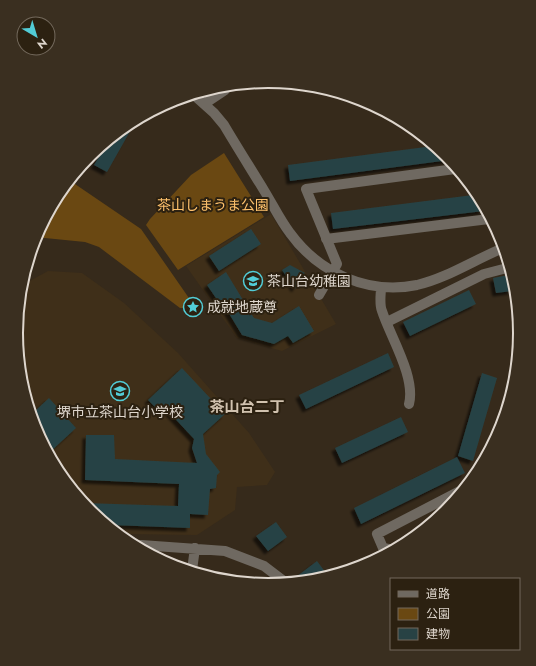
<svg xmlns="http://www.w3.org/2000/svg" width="536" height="666" font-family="Jost,'Noto Sans JP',sans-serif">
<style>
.built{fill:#3f2f19}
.green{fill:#6a4812}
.building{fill:#284244;filter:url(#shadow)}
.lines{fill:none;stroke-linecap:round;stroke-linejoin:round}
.minor{stroke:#6f6961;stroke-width:10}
.labels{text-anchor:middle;stroke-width:4;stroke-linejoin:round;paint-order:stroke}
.park-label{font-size:14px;fill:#fec16c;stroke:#2c2111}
.poi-label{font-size:14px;fill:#ded6cd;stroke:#2c2111;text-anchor:start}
.neighbourhood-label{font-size:15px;font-weight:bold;fill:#d1c2af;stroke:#2c2111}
.rim{fill:none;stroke:#ded6cd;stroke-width:2}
</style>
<defs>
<filter id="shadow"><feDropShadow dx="-3.5" dy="3.5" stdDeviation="1" flood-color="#0009"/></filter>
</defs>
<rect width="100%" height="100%" fill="#362a1b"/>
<!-- built -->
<path class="built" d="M 271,214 L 336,324 L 282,351 L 237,338 L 186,266 Z
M 48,271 L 82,273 L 124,303 L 178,353 L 249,433 L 275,472 L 267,485 L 237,487 L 235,510 L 197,535 L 124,534 L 90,511 L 35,429 L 16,333 L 26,283 Z"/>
<!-- green -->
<path class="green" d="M 224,153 L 264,217 L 178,270 L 146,225 L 150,219 L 191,175 Z
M 72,182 L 141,229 L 191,301 L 186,308 L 180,308 L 99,247 L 85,242 L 35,237 Z"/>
<!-- building -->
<path class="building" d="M 133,126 L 107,172 L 94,165 L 107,144 Z
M 433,146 L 446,155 L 450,160 L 290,181 L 288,165 Z
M 473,195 L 484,211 L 333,229 L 331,213 Z
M 251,229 L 261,244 L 219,271 L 209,256 Z
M 290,265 L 305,273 L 295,289 L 282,270 Z
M 226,272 L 254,318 L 272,323 L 299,306 L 314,331 L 293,343 L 288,336 L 274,344 L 242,335 L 222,302 L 220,304 L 207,285 Z
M 508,275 L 512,291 L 496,293 L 493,278 Z
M 469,290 L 476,304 L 410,336 L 403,322 Z
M 388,353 L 394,367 L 306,409 L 299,395 Z
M 182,368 L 225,414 L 203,434 L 206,454 L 220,472 L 217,475 L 216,488 L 210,489 L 208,515 L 190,514 L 190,528 L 110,525 L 90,511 L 84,503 L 178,506 L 179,484 L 85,480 L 86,435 L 114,435 L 115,459 L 197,463 L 192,448 L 194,439 L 166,409 L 161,413 L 148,400 Z
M 482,373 L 497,378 L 473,461 L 458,456 Z
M 49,398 L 76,428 L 50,452 L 35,429 L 31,409 L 32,408 L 35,411 Z
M 401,417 L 408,432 L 342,463 L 335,448 Z
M 457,457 L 465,473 L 361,524 L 354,508 Z
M 276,522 L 287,537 L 268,551 L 256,536 Z
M 317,561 L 326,573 L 292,580 Z"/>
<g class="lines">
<!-- minor -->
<path class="minor" d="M 195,96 L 214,113 L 224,125 C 237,147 251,169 265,192 C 273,205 280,220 290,233 C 319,273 368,295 417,285 C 447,278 474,260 503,248
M 204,104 L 225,90
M 326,239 L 489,219
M 381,287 C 381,294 379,304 382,311 C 390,336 416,377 409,404
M 319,295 L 337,264 L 306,189 L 455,169
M 387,322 L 484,274 L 507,268
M 141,545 L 225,551 L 264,566 L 285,582
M 389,549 L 383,548 L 377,534 L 460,491
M 192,570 L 195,548"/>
</g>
<!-- icons -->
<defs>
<g id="school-ring" transform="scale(1)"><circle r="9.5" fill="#2c2111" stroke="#52ccd6" stroke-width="1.5"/><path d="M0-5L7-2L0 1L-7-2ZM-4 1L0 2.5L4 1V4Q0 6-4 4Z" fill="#52ccd6"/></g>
<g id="sight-ring" transform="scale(1)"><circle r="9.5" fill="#2c2111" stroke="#52ccd6" stroke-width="1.5"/><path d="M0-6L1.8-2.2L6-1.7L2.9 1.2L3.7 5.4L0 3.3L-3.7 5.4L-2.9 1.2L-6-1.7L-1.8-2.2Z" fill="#52ccd6"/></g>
</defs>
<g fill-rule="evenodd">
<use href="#school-ring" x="253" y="281"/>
<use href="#sight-ring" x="193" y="307"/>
<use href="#school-ring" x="120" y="391"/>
</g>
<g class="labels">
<!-- park labels -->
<g class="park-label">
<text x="213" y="210">茶山しまうま公園</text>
</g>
<!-- poi labels -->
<g class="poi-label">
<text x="267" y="286">茶山台幼稚園</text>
<text x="207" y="312">成就地蔵尊</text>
<text x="120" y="417" text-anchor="middle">堺市立茶山台小学校</text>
</g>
<!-- neighbourhood labels -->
<g class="neighbourhood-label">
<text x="247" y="412">茶山台二丁</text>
</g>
</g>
<!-- crop -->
<path d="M0 0H536V666H0ZM23 333a245 245 0 1 1 490 0a245 245 0 1 1-490 0Z" fill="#3a2f20" fill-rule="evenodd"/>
<path class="rim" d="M23 333a245 245 0 1 1 490 0a245 245 0 1 1-490 0Z"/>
<!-- legend -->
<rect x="390" y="578" width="130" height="72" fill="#2c2111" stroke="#73695c"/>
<rect x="398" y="591" width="20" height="6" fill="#6f6961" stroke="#73695c"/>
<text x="426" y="598" font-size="12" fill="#ded6cd">道路</text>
<rect x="398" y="608" width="20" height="12" fill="#6a4812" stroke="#73695c"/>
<text x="426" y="618" font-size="12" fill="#ded6cd">公園</text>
<rect x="398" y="628" width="20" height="12" fill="#284244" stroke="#73695c"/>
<text x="426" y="638" font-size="12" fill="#ded6cd">建物</text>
<!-- north arrow -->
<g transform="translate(36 36) rotate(142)"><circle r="19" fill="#2c2111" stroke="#73695c"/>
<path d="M0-3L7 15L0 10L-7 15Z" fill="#52ccd6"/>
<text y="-6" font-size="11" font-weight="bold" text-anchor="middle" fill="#ded6cd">N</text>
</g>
</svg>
